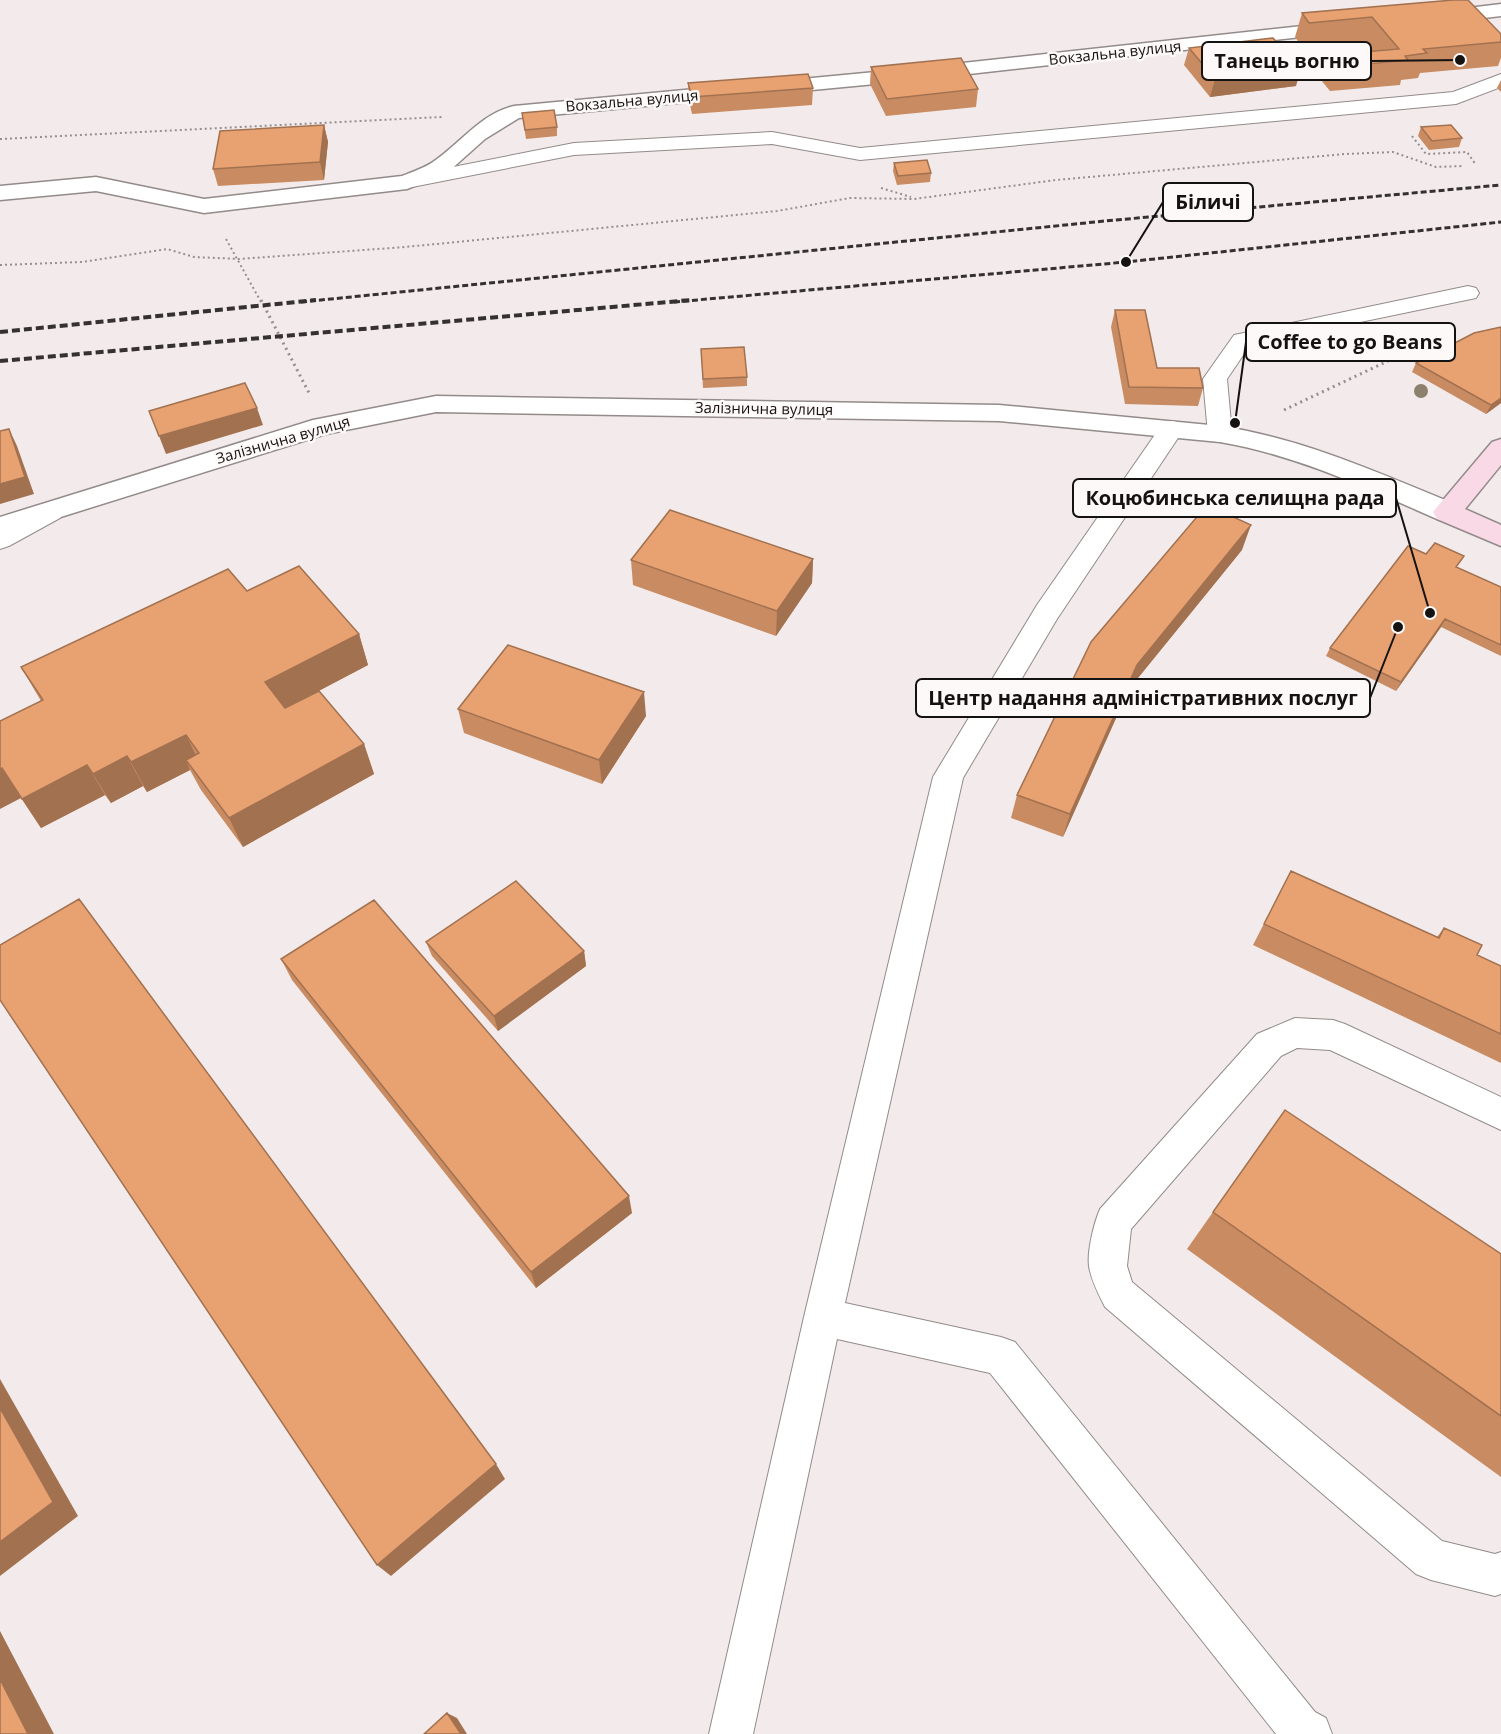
<svg xmlns="http://www.w3.org/2000/svg" width="1501" height="1734" font-family="'Open Sans',sans-serif">
<style>
.lines{fill:none;stroke-linecap:round;stroke-linejoin:round}
.lane-casing{stroke:#928b8a;stroke-width:2}
.street-casing{stroke:#928b8a;stroke-width:3}
.secondary-casing{stroke:#928b8a;stroke-width:3}
.path-far1{stroke:#958f8f;stroke-width:2;stroke-dasharray:2 3;stroke-linecap:butt}
.path{stroke:#958f8f;stroke-width:3;stroke-dasharray:2 4;stroke-linecap:butt}
.lane{fill:#fff;fill-rule:evenodd}
.street{fill:#fff;fill-rule:evenodd}
.secondary{fill:#fad9e6;fill-rule:evenodd}
.rail-far1{stroke:#353131;stroke-width:3;stroke-dasharray:6 3;stroke-linecap:butt}
.rail{stroke:#353131;stroke-width:4;stroke-dasharray:8 4;stroke-linecap:butt}
.tree{fill:#8d816e}
.wall{fill:#c88b62}
.shaded-wall{fill:#a27150}
.building{fill:#e8a272;stroke:#a27150;stroke-width:1.5}
.labels{text-anchor:middle;stroke-width:5;stroke-linejoin:round;paint-order:stroke}
.far-street-label{font-size:15px;fill:#151212;stroke:#fef9f9}
.leader{fill:none;stroke:#151212;stroke-width:2}
.callout-dot{fill:#151212;stroke:#fef9f9;stroke-width:2}
.callout{fill:#fef9f9;stroke:#151212;stroke-width:2}
.callout-label{font-size:20px;text-anchor:middle;font-weight:bold;fill:#151212}
</style>
<rect width="100%" height="100%" fill="#f3ebeb"/>
<g class="lines">
<!-- lane casing -->
<g class="lane-casing">
<path id="lane" d="M 1501,74 L 1501,87 L 1456,104 L 860,160 L 772,144 L 574,155 L 407,188 L 400,186 L 396,182 L 400,178 L 407,176 L 574,143 L 772,132 L 860,148 L 1453,92 Z
M 1468,286 L 1476,288 L 1479,293 L 1476,298 L 1250,345 L 1227,379 L 1232,434 L 1229,440 L 1220,442 L 1211,440 L 1208,434 L 1203,379 L 1234,335 Z
M 1172,421 L 1181,423 L 1184,429 L 1057,619 L 963,778 L 845,1303 L 1001,1337 L 1015,1342 L 1315,1712 L 1326,1718 L 1332,1734 L 1276,1734 L 990,1373 L 837,1339 L 753,1734 L 709,1734 L 804,1317 L 933,777 L 1037,605 L 1163,423 Z
M 51,503 L 60,506 L 64,512 L 60,518 L 9,546 L 0,549 L 0,528 Z
M 1295,1018 L 1333,1020 L 1345,1024 L 1501,1097 L 1501,1130 L 1330,1050 L 1297,1048 L 1281,1056 L 1131,1229 L 1127,1266 L 1132,1282 L 1442,1541 L 1495,1554 L 1501,1552 L 1501,1594 L 1495,1596 L 1431,1580 L 1416,1574 L 1105,1307 C 1099,1295 1091,1280 1089,1266 C 1087,1251 1094,1223 1100,1209 L 1257,1034 Z"/>
</g>
<!-- street casing -->
<g class="street-casing">
<path id="street" d="M 1501,4 L 1501,16 L 1435,24 L 1428,22 L 1425,18 L 1428,14 L 1435,12 Z
M 1339,22 L 1346,24 L 1349,28 L 1346,32 L 907,81 L 519,118 L 485,139 L 448,172 L 407,189 L 204,213 L 96,191 L 0,200 L 0,186 L 96,177 L 204,199 L 402,176 C 412,172 424,168 433,162 C 460,144 480,114 514,106 L 907,69 Z
M 436,396 L 999,405 L 1220,426 C 1304,439 1379,473 1457,505 L 1461,512 L 1457,519 L 1447,521 L 1437,519 C 1366,488 1297,455 1220,442 L 999,421 L 436,412 L 326,434 L 0,536 L 0,517 L 313,420 Z"/>
</g>
<!-- secondary casing -->
<g class="secondary-casing">
<path id="secondary" d="M 1501,439 L 1501,465 L 1465,509 L 1501,525 L 1501,546 L 1437,519 L 1433,512 L 1492,442 Z"/>
</g>
<!-- path-far1 -->
<path class="path-far1" d="M 1412,136 L 1426,154 L 1467,152 L 1476,165
M 0,139 L 442,117
M 881,188 L 911,197
M 226,239 L 261,302
M 0,265 L 82,262 L 167,249 L 194,257 L 239,259 L 405,247 L 777,211 L 850,198 L 914,199 L 1056,180 L 1345,154 L 1393,152 L 1436,167 L 1463,166"/>
<!-- path -->
<path class="path" d="M 261,300 L 309,393
M 1284,410 L 1443,335"/>
<!-- lane -->
<use href="#lane" class="lane"/>
<!-- street -->
<use href="#street" class="street"/>
<!-- secondary -->
<use href="#secondary" class="secondary"/>
<!-- rail-far1 -->
<path class="rail-far1" d="M 301,302 L 1105,221 L 1501,185
M 674,302 L 1126,262 L 1501,222"/>
<!-- rail -->
<path class="rail" d="M 0,332 L 316,300
M 0,361 L 691,300"/>
</g>
<!-- trees -->
<circle class="tree" cx="1421" cy="391" r="7"/>
<!-- wall -->
<path class="wall" d="M 1453,0 L 1501,34 L 1501,58 L 1498,66 L 1420,73 L 1418,78 L 1401,80 L 1400,85 L 1330,91 L 1321,80 L 1329,55 L 1372,51 L 1364,42 L 1302,47 L 1295,37 L 1302,13 Z
M 1189,48 L 1296,86 L 1210,97 L 1184,65 Z
M 871,67 L 978,89 L 976,107 L 886,116 L 870,84 Z
M 1501,80 L 1501,92 L 1497,88 Z
M 688,83 L 813,88 L 812,105 L 692,114 L 689,100 Z
M 522,113 L 557,127 L 557,136 L 526,139 Z
M 324,125 L 328,142 L 324,180 L 218,186 L 213,169 Z
M 1421,127 L 1462,138 L 1459,147 L 1429,150 L 1418,136 Z
M 894,163 L 931,173 L 930,182 L 897,185 L 893,171 Z
M 1115,310 L 1157,368 L 1203,388 L 1198,406 L 1125,404 L 1111,327 Z
M 1501,327 L 1501,403 L 1486,414 L 1412,372 L 1416,363 Z
M 701,349 L 747,377 L 747,386 L 703,388 Z
M 1242,550 L 1129,689 L 1063,837 L 1011,818 L 1017,795 Z
M 813,559 L 812,583 L 776,636 L 633,585 L 631,560 Z
M 1457,567 L 1501,587 L 1501,656 L 1441,627 L 1396,691 L 1326,656 L 1330,648 Z
M 247,591 L 359,634 L 368,665 L 295,703 L 364,744 L 374,774 L 243,847 L 201,790 L 190,770 L 147,792 L 143,786 L 111,803 L 105,795 L 41,828 L 21,798 L 41,701 L 21,667 Z
M 458,709 L 646,716 L 602,784 L 464,733 Z
M 1291,871 L 1437,937 L 1444,928 L 1477,955 L 1501,966 L 1501,1063 L 1253,945 Z
M 426,942 L 584,951 L 586,966 L 498,1031 L 432,956 Z
M 281,959 L 632,1213 L 536,1288 L 292,980 Z
M 1213,1212 L 1501,1254 L 1501,1477 L 1187,1249 Z"/>
<!-- shaded-wall -->
<path class="shaded-wall" d="M 1301,69 L 1296,86 L 1210,97 L 1215,79 Z
M 324,125 L 328,142 L 324,180 L 320,162 Z
M 1501,398 L 1501,403 L 1486,414 L 1491,405 Z
M 257,408 L 263,425 L 166,454 L 159,436 Z
M 9,429 L 17,446 L 34,494 L 0,504 L 0,484 Z
M 1251,525 L 1242,550 L 1129,689 L 1063,837 L 1070,814 L 1137,665 Z
M 813,559 L 812,583 L 776,636 L 777,611 Z
M 1445,619 L 1441,627 L 1396,691 L 1401,682 Z
M 359,634 L 368,665 L 277,713 L 265,682 Z
M 644,692 L 646,716 L 602,784 L 599,760 Z
M 186,735 L 200,764 L 186,760 L 190,770 L 147,792 L 131,762 Z
M 364,744 L 374,774 L 243,847 L 229,818 Z
M 127,756 L 143,786 L 111,803 L 93,774 Z
M 87,765 L 105,795 L 41,828 L 22,799 Z
M 2,768 L 21,798 L 0,809 L 0,769 Z
M 584,951 L 586,966 L 498,1031 L 494,1016 Z
M 629,1196 L 632,1213 L 536,1288 L 531,1272 Z
M 0,1379 L 78,1516 L 0,1576 Z
M 496,1464 L 505,1479 L 391,1576 L 377,1565 Z
M 0,1631 L 54,1734 L 28,1734 L 0,1679 Z
M 447,1713 L 457,1718 L 467,1734 L 461,1734 Z"/>
<!-- building -->
<path class="building" d="M 1453,0 L 1468,0 L 1501,34 L 1501,42 L 1423,49 L 1427,53 L 1405,56 L 1408,60 L 1338,67 L 1329,55 L 1399,49 L 1372,17 L 1309,23 L 1302,13 Z
M 1273,38 L 1301,69 L 1215,79 L 1189,48 Z
M 961,58 L 978,89 L 887,99 L 871,67 Z
M 808,74 L 813,88 L 692,97 L 688,83 Z
M 554,110 L 557,127 L 525,130 L 522,113 Z
M 324,125 L 320,162 L 213,169 L 220,131 Z
M 1451,125 L 1462,138 L 1432,141 L 1421,127 Z
M 927,160 L 931,173 L 898,176 L 894,163 Z
M 1115,310 L 1145,310 L 1157,368 L 1199,368 L 1203,388 L 1129,387 Z
M 1501,327 L 1501,398 L 1491,405 L 1416,363 L 1474,333 Z
M 744,347 L 747,377 L 703,379 L 701,349 Z
M 245,383 L 257,408 L 159,436 L 149,411 Z
M 9,429 L 25,477 L 0,484 L 0,431 Z
M 1207,505 L 1251,525 L 1137,665 L 1070,814 L 1017,795 L 1091,642 Z
M 670,510 L 813,559 L 777,611 L 631,560 Z
M 1435,543 L 1464,556 L 1456,567 L 1501,587 L 1501,645 L 1445,619 L 1401,682 L 1330,648 L 1408,546 L 1426,554 Z
M 299,566 L 359,634 L 265,682 L 285,708 L 319,691 L 364,744 L 229,818 L 186,760 L 199,753 L 186,735 L 131,762 L 127,756 L 93,774 L 87,765 L 22,799 L 2,768 L 0,769 L 0,721 L 43,700 L 21,667 L 228,569 L 247,591 Z
M 508,645 L 644,692 L 599,760 L 458,709 Z
M 1291,871 L 1439,938 L 1444,928 L 1482,945 L 1477,955 L 1501,966 L 1501,1034 L 1264,924 Z
M 516,881 L 584,951 L 494,1016 L 426,942 Z
M 79,899 L 496,1464 L 377,1565 L 0,1000 L 0,945 Z
M 374,900 L 629,1196 L 531,1272 L 281,959 Z
M 1285,1110 L 1501,1254 L 1501,1416 L 1213,1212 Z
M 0,1408 L 53,1502 L 0,1542 Z
M 0,1679 L 28,1734 L 0,1734 Z
M 447,1713 L 461,1734 L 424,1734 Z"/>
<g class="labels">
<!-- far-street labels -->
<g class="far-street-label">
<text transform="translate(1115 53) rotate(-6)" y="5">Вокзальна вулиця</text>
<text transform="translate(632 101) rotate(-5)" y="5">Вокзальна вулиця</text>
<text transform="translate(764 409) rotate(1)" y="5">Залізнична вулиця</text>
<text transform="translate(283 440) rotate(-16)" y="5">Залізнична вулиця</text>
</g>
</g>
<!-- callouts -->
<path class="leader" d="M1460 60L1371 61M1126 262L1163 202M1235 423L1246 342M1430 613L1396 498M1398 627L1370 698"/>
<g class="callout-dot">
<circle cx="1460" cy="60" r="6"/>
<circle cx="1126" cy="262" r="6"/>
<circle cx="1235" cy="423" r="6"/>
<circle cx="1430" cy="613" r="6"/>
<circle cx="1398" cy="627" r="6"/>
</g>
<g class="callout">
<rect x="1202" y="42" width="169" height="38" rx="6"/>
<rect x="1163" y="183" width="90" height="38" rx="6"/>
<rect x="1246" y="323" width="209" height="38" rx="6"/>
<rect x="1073" y="479" width="323" height="38" rx="6"/>
<rect x="916" y="679" width="454" height="38" rx="6"/>
</g>
<g class="callout-label">
<text x="1287" y="68">Танець вогню</text>
<text x="1208" y="209">Біличі</text>
<text x="1350" y="349">Coffee to go Beans</text>
<text x="1235" y="505">Коцюбинська селищна рада</text>
<text x="1143" y="705">Центр надання адміністративних послуг</text>
</g>
</svg>
